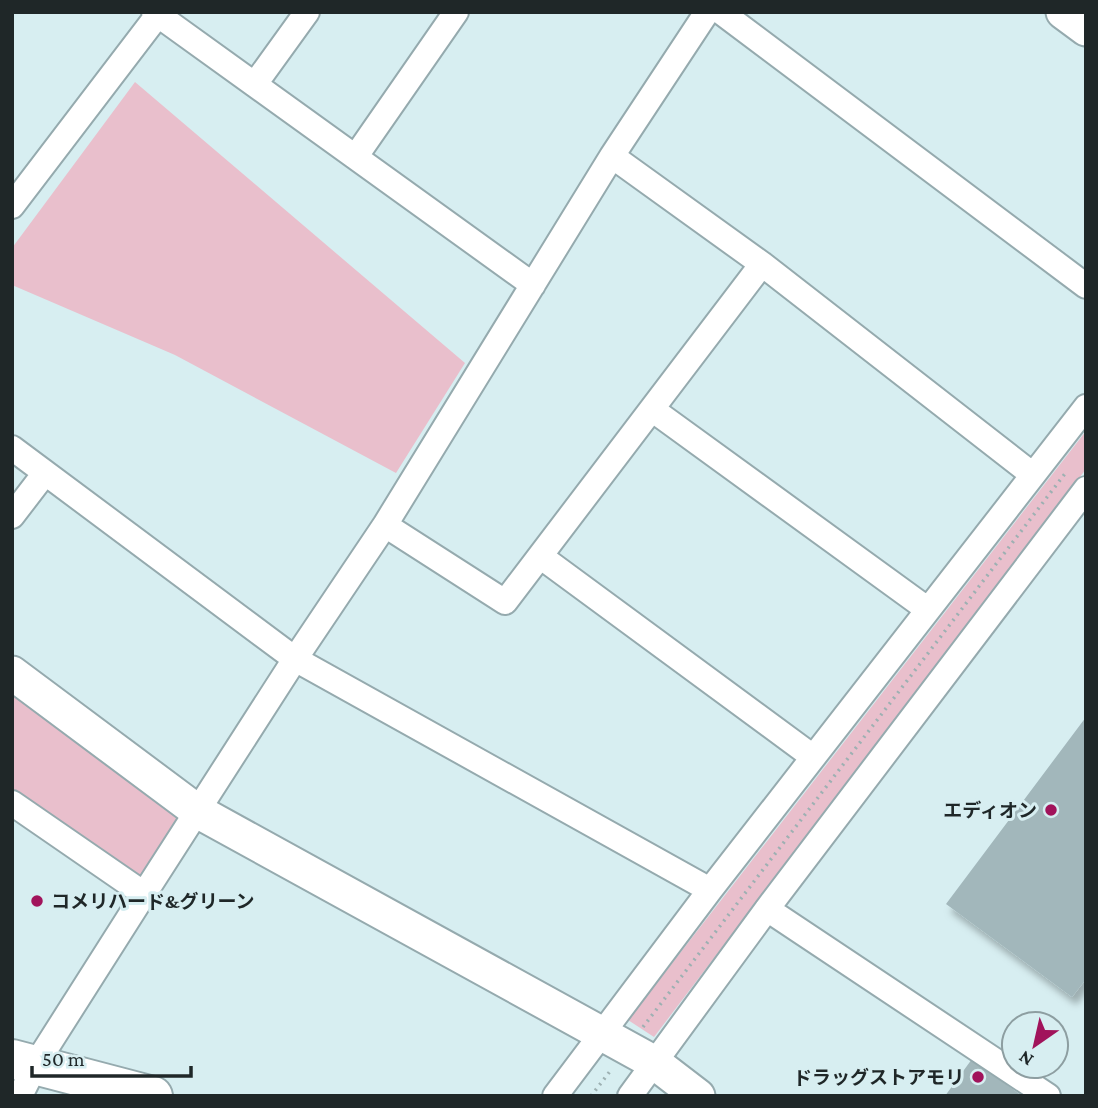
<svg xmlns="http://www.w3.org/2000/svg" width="1098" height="1108" font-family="'Crimson Pro','Noto Sans JP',serif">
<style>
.green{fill:#e9bfcc}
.building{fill:#a2b7bb;filter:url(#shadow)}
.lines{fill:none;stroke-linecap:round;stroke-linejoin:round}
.street-casing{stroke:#95aaae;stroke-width:28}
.secondary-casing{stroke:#95aaae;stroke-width:37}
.primary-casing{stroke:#95aaae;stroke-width:42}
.path{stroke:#9db0b2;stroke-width:3.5;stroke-dasharray:2 5;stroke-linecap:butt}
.street{stroke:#fff;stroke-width:24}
.secondary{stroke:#fff;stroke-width:33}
.primary{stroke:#fff;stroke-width:38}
.poi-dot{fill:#a1135b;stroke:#d7eef1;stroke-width:2.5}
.labels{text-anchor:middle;stroke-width:6;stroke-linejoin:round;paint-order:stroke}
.poi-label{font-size:19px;font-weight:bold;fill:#1f2728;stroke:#d7eef1;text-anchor:end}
</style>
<defs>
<filter id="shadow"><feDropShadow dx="4.5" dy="8" stdDeviation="3.5" flood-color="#0004"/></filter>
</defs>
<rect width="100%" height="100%" fill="#d7eef1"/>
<!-- green -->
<path class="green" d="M 135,82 L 465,363 L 396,473 L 175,355 L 12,285 L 12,248 Z
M 1086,431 L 1086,469 L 654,1037 L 628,1020 Z
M 12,692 L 177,815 L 179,823 L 142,880 L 12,794 Z"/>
<!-- building -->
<path class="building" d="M 1086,717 L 1086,979 L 1072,997 L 946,904 Z
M 972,1059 L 1022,1096 L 945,1096 Z"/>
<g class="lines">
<!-- street casing -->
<g class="street-casing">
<path id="street" d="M 154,12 L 533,285
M 721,12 L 1086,286
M 255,84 L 307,12
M 356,156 L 456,12
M 612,156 L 762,264 L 1033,475
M 12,206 L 160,12
M 653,410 L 927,609
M 12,448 L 295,659 L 710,890
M 12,516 L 45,473
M 385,525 L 505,602 L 540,556 L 813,757
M 540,556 L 762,264
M 12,803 L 144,894
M 767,909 L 1048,1096
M 20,1096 L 36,1064 L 144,894 L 295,659 L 385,525 L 612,156 L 707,12
M 555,1096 L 710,890 L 1086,407
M 630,1096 L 767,909 L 1086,489"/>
</g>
<!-- secondary casing -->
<g class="secondary-casing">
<path id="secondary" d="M 1063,12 L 1086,29
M 12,673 L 197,811 L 655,1063 L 698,1096"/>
</g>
<!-- primary casing -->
<g class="primary-casing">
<path id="primary" d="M 12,1059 L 153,1096"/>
</g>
<!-- path -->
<path class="path" d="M 643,1027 L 1067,471
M 591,1096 L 611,1070"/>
<!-- street -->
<use href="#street" class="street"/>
<!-- secondary -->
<use href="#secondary" class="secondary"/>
<!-- primary -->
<use href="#primary" class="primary"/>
</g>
<!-- markers -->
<g class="poi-dot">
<circle cx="1051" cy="810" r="7"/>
<circle cx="37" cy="901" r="7"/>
<circle cx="978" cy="1077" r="7"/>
</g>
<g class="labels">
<!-- poi labels -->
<g class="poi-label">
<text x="1037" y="817">エディオン</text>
<text x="51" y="908" text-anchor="start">コメリハード&amp;グリーン</text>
<text x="964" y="1084">ドラッグストアモリ</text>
</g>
</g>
<!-- border -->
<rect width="1098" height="1108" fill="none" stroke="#1f2728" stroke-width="28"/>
<!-- north arrow -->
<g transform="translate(1035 1045) rotate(214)"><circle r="33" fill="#d7eef1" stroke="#8d9ea1" stroke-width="2"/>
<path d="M0-5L12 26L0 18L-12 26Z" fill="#a1135b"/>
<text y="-10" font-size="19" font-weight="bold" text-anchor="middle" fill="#1f2728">N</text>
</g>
<!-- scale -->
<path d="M32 1066v10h159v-10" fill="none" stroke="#1f2728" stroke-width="3.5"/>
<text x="42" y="1066" font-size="21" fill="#1f2728" stroke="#d7eef1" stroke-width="5" paint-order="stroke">50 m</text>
</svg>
